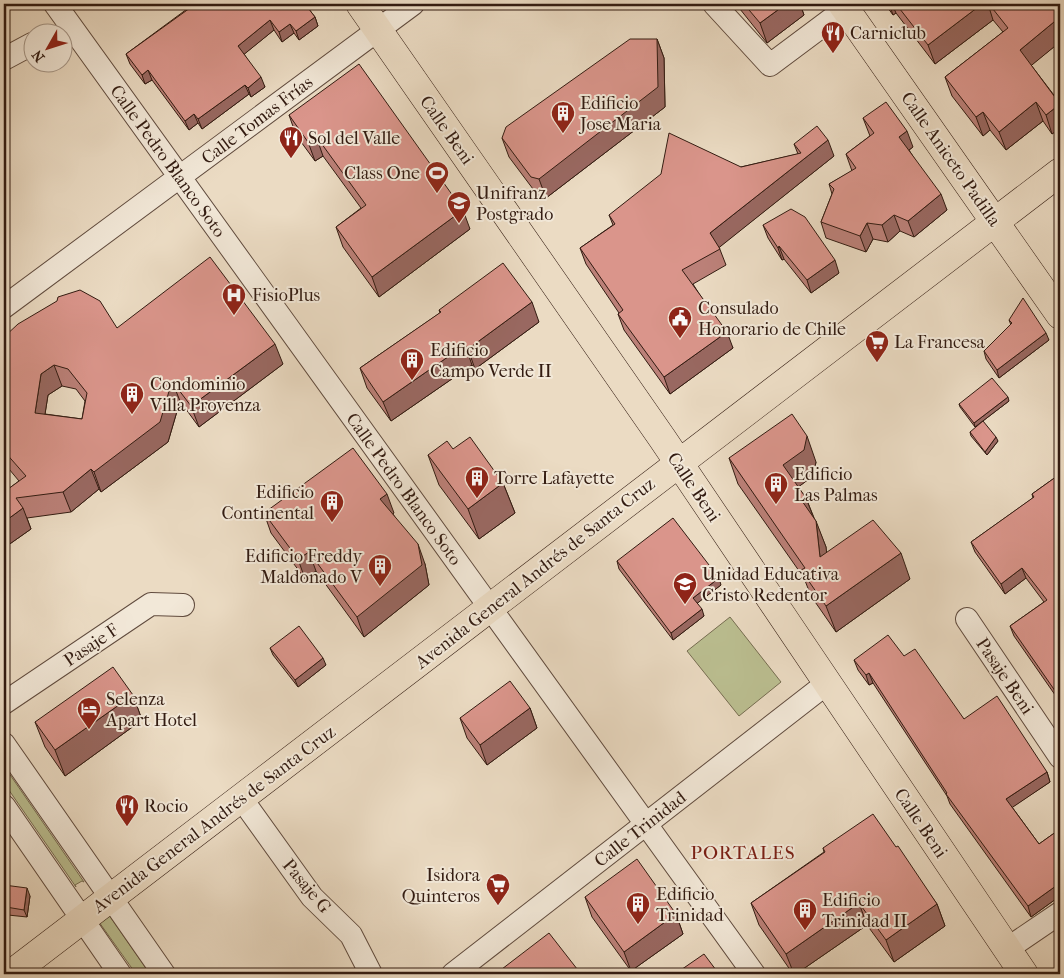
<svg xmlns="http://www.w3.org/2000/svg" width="1064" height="978" font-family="'IM FELL French Canon',serif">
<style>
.green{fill:#bbbf91;stroke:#766d51}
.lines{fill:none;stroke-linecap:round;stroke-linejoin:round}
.minor-casing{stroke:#604b3e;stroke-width:24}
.major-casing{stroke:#321b11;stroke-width:29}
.minor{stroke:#f2e8d8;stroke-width:22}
.major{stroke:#ebdbc3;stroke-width:28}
.wall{fill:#bb8078;stroke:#321b11;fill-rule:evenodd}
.shaded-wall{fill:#996861;stroke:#321b11}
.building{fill:#da958b;stroke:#321b11;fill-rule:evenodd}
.labels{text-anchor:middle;stroke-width:4;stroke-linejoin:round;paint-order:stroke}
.poi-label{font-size:18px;fill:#321b11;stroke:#f2e8d8;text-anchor:start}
.street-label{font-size:18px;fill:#321b11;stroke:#f2e8d8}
.neighbourhood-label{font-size:19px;letter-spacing:1px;fill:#7a1f14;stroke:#f2e8d8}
</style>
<rect width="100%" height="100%" fill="#ebdbc3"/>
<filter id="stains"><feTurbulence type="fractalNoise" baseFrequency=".004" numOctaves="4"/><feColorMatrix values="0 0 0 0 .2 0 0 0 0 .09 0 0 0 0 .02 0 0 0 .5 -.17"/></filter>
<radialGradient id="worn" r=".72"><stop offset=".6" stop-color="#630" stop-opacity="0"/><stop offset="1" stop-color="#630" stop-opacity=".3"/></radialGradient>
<!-- green -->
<path class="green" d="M 730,617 L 781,682 L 739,716 L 687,651 Z
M 4,766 L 84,882 L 82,881 L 75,885 L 76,887 L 4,783 Z
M 109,915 L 150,974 L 136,974 L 99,922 Z"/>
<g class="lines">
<!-- minor casing -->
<g class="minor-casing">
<path id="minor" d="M 55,4 L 754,974
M 714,4 L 770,65 L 845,9
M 4,59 L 32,44
M 4,307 L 413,4
M 967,619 L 1060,757
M 4,703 L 151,604 L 183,605
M 4,744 L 164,974
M 241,798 L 312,897 L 351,935 L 371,974
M 4,806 L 120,974
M 1007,949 L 1060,913
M 453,974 L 826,684"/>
</g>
<!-- major casing -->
<g class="major-casing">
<path id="major" d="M 360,4 L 662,438 L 1024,974
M 842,4 L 1060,315
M 11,974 L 1060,172"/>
</g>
<!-- minor -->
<use href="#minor" class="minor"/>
<!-- major -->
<use href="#major" class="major"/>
</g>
<!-- wall -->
<path class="wall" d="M 184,4 L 305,4 L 315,17 L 318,26 L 299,40 L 294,33 L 282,42 L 274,30 L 244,54 L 265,87 L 251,97 L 249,94 L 202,129 L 198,123 L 189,130 L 152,80 L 145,84 L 130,64 L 126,54 L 187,9 Z
M 736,4 L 800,4 L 804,15 L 767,43 Z
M 885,4 L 1060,4 L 1060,42 L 1031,65 L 1060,103 L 1060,128 L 1052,134 L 1043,121 L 1006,150 L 990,130 L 983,136 L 952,96 L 945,77 L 1003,32 L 993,20 L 935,64 L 896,13 L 893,15 Z
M 657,39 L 664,58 L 665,107 L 546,198 L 539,197 L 509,157 L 502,138 Z
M 289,115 L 470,229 L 379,297 L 343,247 L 336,227 L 361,208 L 323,156 L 315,161 L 296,135 Z
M 863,118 L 913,147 L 909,150 L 947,210 L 914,237 L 900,231 L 888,242 L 873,239 L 866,252 L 826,238 L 821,222 L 832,194 L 829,184 L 852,171 L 846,154 L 870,136 Z
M 794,144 L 834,156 L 719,247 L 726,265 L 693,284 L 733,348 L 670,394 L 624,330 L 618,314 L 619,313 L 586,264 L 580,248 L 613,225 L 609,215 L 741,167 L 798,154 Z
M 763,225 L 839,273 L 811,293 L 784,259 L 782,260 L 768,238 Z
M 1060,256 L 1060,272 L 1056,259 Z
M 439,310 L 539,322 L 475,369 L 472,365 L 391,421 L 367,388 L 360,368 L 440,313 Z
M 1009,320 L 1049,340 L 999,378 L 986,359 L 984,351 L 1011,325 Z
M 117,328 L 283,364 L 199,427 L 180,401 L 168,442 L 101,492 L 99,489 L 71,512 L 27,518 L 31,529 L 4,548 L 4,492 L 19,481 L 4,463 L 4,337 ZM 62,386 L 76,389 L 85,401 L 82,419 L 45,414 L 48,395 Z
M 1009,401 L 975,427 L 960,407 L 959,404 Z
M 970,432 L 998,441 L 987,455 L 971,436 Z
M 453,449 L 503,483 L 515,513 L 479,539 L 439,485 L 428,455 Z
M 729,458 L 816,462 L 813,476 L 798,487 L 806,498 L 826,547 L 826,553 L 910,579 L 836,632 L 811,596 L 804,578 L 738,484 Z
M 1060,474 L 1060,702 L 1014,636 L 1010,626 L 1044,602 L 1026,578 L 1005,594 L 975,552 L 971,542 L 1033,498 L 1032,494 Z
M 264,513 L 394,513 L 393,514 L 425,564 L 429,585 L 364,637 L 316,571 L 305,579 L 271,533 Z
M 617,561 L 721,585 L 697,603 L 704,616 L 673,640 L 619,569 Z
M 270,648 L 326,665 L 298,687 L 273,655 Z
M 904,656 L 964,719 L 1047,772 L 1050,782 L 1012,807 L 1039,844 L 1060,829 L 1060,896 L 1031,917 L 950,804 L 947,796 L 873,683 L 869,685 L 858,670 L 854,660 Z
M 133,695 L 142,720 L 65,776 L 45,747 L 35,722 Z
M 530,708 L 537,728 L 487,765 L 467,738 L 460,718 Z
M 896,847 L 937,904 L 945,926 L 894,962 L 867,925 L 796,974 L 793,974 L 759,925 L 751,903 L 824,852 L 823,848 Z
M 4,885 L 30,896 L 27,917 L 8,915 L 6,934 L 4,934 Z
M 585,897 L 676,914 L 683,934 L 631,971 L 592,917 Z"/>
<!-- shaded-wall -->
<path class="shaded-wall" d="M 786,4 L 800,4 L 804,15 L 767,43 L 760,23 Z
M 889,4 L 892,4 L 896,13 L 893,15 Z
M 982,4 L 988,4 L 993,20 L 935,64 L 928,45 Z
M 315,17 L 318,26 L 299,40 L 296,31 Z
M 1060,17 L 1060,42 L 1027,69 L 1020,50 Z
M 270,20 L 274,30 L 242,56 L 238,46 Z
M 290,24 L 294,33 L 282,42 L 279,32 Z
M 657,39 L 664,58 L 665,107 L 546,198 L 539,179 Z
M 148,70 L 152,80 L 145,84 L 142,75 Z
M 261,77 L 265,87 L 251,97 L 248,88 Z
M 245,85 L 249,94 L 202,129 L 198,119 Z
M 1036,102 L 1043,121 L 1006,150 L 999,132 Z
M 1060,104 L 1060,128 L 1052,134 L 1046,115 Z
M 983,112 L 990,130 L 983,136 L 976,117 Z
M 194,114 L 198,123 L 189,130 L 185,121 Z
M 907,131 L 913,147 L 905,153 L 899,137 Z
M 316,136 L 323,156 L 315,161 L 308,142 Z
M 828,140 L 834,156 L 716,250 L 710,233 Z
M 941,194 L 947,210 L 914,237 L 908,221 Z
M 463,210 L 470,229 L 379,297 L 372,277 Z
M 894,215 L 900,231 L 888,242 L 882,225 Z
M 867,223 L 873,239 L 866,252 L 860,236 Z
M 779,246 L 784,259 L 782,260 L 778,248 Z
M 835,260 L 839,273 L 811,293 L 807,280 Z
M 532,302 L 539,322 L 475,369 L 468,349 Z
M 727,332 L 733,348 L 670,394 L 664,377 Z
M 1046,333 L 1049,340 L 999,378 L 997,370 Z
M 275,344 L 283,364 L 199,427 L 191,406 Z
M 465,345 L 472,365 L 391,421 L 383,402 Z
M 54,365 L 62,386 L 48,395 L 42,433 L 35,413 L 41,374 Z
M 172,381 L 180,401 L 168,442 L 101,492 L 94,472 Z
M 1008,397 L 1009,401 L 975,427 L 974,423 Z
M 807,436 L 816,462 L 813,476 L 793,491 L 783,465 Z
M 996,437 L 998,441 L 987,455 L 985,452 Z
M 91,469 L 99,489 L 71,512 L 63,492 Z
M 503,483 L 515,513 L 479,539 L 468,509 Z
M 387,494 L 394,513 L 387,518 L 380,499 Z
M 806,498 L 816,524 L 802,501 Z
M 23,508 L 31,529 L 4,548 L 4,522 Z
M 816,521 L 826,547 L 830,583 L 820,557 Z
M 418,544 L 425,564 L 429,585 L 364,637 L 357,617 Z
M 309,552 L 316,571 L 305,579 L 298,559 Z
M 901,553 L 910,579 L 836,632 L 826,606 Z
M 1022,568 L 1026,578 L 1005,594 L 1001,584 Z
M 719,578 L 721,585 L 695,605 L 693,598 Z
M 702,609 L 704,616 L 673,640 L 671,633 Z
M 323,658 L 326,665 L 298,687 L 295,680 Z
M 869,673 L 873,683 L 869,685 L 866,675 Z
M 133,695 L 142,720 L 65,776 L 55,750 Z
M 530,708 L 537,728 L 487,765 L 480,745 Z
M 1047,772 L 1050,782 L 1010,809 L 1006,799 Z
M 1060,883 L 1060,896 L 1031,917 L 1028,906 Z
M 27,888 L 30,896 L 27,917 L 24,910 Z
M 859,903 L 867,925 L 796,974 L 794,974 L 786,954 Z
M 937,904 L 945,926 L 894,962 L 886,940 Z
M 6,907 L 8,915 L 6,934 L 4,928 Z
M 676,914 L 683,934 L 631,971 L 624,952 Z"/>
<!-- building -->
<path class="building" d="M 187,4 L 305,4 L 315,17 L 296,31 L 290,24 L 279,32 L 270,20 L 238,46 L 261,77 L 248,88 L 245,85 L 198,119 L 194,114 L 185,121 L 148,70 L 142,75 L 126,54 L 190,8 Z
M 744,4 L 786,4 L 760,23 Z
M 896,4 L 982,4 L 928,45 Z
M 989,4 L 1060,4 L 1060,17 L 1020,50 L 1060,104 L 1046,115 L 1036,102 L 999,132 L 983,112 L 976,117 L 945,77 L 1008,28 Z
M 630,39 L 657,39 L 658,87 L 539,179 L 531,177 L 502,138 L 506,127 Z
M 359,64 L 463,210 L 372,277 L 336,227 L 366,205 L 316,136 L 308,142 L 289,115 Z
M 886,102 L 907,131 L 899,137 L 941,194 L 908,221 L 894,215 L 882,225 L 867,223 L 860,236 L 821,222 L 834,189 L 829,184 L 856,168 L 846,154 L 874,133 L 863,118 Z
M 817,126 L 828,140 L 710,233 L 720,249 L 682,270 L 727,332 L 664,377 L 618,314 L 623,310 L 580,248 L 615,224 L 609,215 L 661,174 L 669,133 L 741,167 L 801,153 L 794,144 Z
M 791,209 L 805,217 L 835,260 L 807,280 L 779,246 L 778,248 L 763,225 Z
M 1060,256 L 1060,262 L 1056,259 Z
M 210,257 L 275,344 L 191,406 L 172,381 L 160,422 L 94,472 L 91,469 L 63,492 L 16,498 L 23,508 L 4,522 L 4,492 L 26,476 L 4,451 L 4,337 L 18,324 L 57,301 L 58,297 L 80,290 L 100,301 L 117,328 ZM 54,365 L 68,369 L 87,393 L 82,419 L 35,413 L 41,374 Z
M 503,263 L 532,302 L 468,349 L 465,345 L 383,402 L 360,368 L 441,312 L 439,310 Z
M 1023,298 L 1046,333 L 997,370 L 984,351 L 1012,323 L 1009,320 Z
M 992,378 L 1008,397 L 974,423 L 959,404 Z
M 792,414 L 807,436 L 804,450 L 783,465 L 806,498 L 802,501 L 816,521 L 820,557 L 873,520 L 901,553 L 826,606 L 801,570 L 805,568 L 729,458 Z
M 983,421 L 996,437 L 985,452 L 970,432 Z
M 470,437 L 503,483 L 468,509 L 428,455 L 447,441 L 453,449 Z
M 353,448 L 387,494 L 380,499 L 418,544 L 422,565 L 357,617 L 309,552 L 298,559 L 264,513 Z
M 1060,474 L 1060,698 L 1010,626 L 1047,600 L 1022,568 L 1001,584 L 971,542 L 1034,497 L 1032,494 Z
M 673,518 L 719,578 L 693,598 L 702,609 L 671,633 L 617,561 Z
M 299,626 L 323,658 L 295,680 L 270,648 Z
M 888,635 L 904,656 L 915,649 L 964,719 L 997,696 L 1047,772 L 1006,799 L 1039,844 L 1060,829 L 1060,875 L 1059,876 L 1060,877 L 1060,883 L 1028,906 L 946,794 L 947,793 L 869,673 L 866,675 L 854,660 Z
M 113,667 L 133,695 L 55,750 L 35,722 Z
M 510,681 L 530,708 L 480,745 L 460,718 Z
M 873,814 L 896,847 L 898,846 L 937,904 L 886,940 L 859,903 L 786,954 L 751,903 L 825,852 L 823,848 Z
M 637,859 L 676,914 L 624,952 L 585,897 Z
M 4,885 L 27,888 L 24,910 L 6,907 L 4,922 Z
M 549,933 L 581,974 L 488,974 L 495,969 L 502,969 Z
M 704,954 L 719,974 L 675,974 Z
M 66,969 L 70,974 L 59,974 Z"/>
<!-- icons -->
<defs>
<g id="restaurant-pin" transform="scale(1.25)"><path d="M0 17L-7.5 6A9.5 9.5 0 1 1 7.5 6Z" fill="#8f2418" stroke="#f2e8d8"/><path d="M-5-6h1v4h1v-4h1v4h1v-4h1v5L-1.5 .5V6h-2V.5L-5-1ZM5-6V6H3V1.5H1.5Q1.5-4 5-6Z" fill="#fff"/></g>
<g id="building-pin" transform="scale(1.25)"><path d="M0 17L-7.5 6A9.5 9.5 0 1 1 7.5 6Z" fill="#8f2418" stroke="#f2e8d8"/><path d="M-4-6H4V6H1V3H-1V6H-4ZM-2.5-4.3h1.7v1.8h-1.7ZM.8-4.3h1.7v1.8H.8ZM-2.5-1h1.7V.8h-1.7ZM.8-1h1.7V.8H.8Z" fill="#fff"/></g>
<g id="stadium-pin" transform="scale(1.25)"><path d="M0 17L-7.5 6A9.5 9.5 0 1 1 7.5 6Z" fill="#8f2418" stroke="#f2e8d8"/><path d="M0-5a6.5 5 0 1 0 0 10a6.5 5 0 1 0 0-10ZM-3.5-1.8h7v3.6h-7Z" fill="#fff"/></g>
<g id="university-pin" transform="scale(1.25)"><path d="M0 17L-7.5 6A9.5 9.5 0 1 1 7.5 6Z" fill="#8f2418" stroke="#f2e8d8"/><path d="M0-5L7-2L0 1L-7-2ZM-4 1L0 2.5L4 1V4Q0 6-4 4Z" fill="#fff"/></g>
<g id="hospital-pin" transform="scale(1.25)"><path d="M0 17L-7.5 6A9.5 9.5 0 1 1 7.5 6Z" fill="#8f2418" stroke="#f2e8d8"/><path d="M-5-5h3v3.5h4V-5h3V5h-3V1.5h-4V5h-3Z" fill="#fff"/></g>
<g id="civic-pin" transform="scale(1.25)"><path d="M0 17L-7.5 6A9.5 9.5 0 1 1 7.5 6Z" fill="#8f2418" stroke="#f2e8d8"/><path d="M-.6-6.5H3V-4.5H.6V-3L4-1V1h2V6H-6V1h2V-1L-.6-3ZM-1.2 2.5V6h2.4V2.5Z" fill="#fff"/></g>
<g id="supermarket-pin" transform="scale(1.25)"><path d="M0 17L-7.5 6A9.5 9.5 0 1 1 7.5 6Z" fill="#8f2418" stroke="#f2e8d8"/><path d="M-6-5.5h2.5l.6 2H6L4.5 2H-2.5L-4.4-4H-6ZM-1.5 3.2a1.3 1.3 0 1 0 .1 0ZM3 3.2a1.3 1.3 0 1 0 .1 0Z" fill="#fff"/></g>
<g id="school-pin" transform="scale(1.25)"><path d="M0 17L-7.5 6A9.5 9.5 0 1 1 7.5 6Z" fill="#8f2418" stroke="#f2e8d8"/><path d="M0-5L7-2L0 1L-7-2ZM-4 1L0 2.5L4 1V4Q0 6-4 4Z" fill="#fff"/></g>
<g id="hotel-pin" transform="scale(1.25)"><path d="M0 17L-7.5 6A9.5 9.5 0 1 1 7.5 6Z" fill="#8f2418" stroke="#f2e8d8"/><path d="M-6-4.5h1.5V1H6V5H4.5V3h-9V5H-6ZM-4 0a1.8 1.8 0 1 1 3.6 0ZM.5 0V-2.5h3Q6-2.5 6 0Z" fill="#fff"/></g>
</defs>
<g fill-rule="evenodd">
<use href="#restaurant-pin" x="833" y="33"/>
<use href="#building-pin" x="563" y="113"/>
<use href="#restaurant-pin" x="291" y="138"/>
<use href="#stadium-pin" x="437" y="173"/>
<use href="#university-pin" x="459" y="203"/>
<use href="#hospital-pin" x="234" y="295"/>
<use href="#civic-pin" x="680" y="318"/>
<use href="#supermarket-pin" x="877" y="342"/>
<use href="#building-pin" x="412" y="360"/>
<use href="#building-pin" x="132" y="394"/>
<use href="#building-pin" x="477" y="478"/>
<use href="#building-pin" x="776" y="484"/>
<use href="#building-pin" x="332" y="502"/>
<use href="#building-pin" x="380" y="566"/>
<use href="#school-pin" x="685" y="584"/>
<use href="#hotel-pin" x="89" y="709"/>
<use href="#restaurant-pin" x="127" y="806"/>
<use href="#supermarket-pin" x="498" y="885"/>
<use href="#building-pin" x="638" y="904"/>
<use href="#building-pin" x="805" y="910"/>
</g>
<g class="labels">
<!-- poi labels -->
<g class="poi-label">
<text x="850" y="39">Carniclub</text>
<text x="580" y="109">Edificio<tspan x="580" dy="21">Jose Maria</tspan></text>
<text x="308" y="144">Sol del Valle</text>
<text x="420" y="179" text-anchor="end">Class One</text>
<text x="476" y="199">Unifranz<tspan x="476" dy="21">Postgrado</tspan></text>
<text x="252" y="301">FisioPlus</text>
<text x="698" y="314">Consulado<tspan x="698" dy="21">Honorario de Chile</tspan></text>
<text x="894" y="348">La Francesa</text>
<text x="430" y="356">Edificio<tspan x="430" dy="21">Campo Verde II</tspan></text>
<text x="150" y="390">Condominio<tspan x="150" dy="21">Villa Provenza</tspan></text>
<text x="794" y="480">Edificio<tspan x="794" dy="21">Las Palmas</tspan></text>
<text x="494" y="484">Torre Lafayette</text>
<text x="314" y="498" text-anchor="end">Edificio<tspan x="314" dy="21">Continental</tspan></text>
<text x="362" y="562" text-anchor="end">Edificio Freddy<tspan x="362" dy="21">Maldonado V</tspan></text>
<text x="702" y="580">Unidad Educativa<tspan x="702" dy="21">Cristo Redentor</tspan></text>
<text x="106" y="705">Selenza<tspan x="106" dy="21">Apart Hotel</tspan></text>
<text x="144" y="812">Rocio</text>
<text x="480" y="881" text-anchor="end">Isidora<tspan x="480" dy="21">Quinteros</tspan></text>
<text x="656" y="900">Edificio<tspan x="656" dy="21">Trinidad</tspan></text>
<text x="822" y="906">Edificio<tspan x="822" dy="21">Trinidad II</tspan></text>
</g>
<!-- street labels -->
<g class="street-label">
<text transform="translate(257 120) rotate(-37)" y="6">Calle Tomas Frías</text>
<text transform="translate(447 130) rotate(55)" y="6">Calle Beni</text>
<text transform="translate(951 159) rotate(55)" y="6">Calle Aniceto Padilla</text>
<text transform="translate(168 161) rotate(54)" y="6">Calle Pedro Blanco Soto</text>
<text transform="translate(694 487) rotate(56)" y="6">Calle Beni</text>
<text transform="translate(404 489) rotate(54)" y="6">Calle Pedro Blanco Soto</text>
<text transform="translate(535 573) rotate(-38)" y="6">Avenida General Andrés de Santa Cruz</text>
<text transform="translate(91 645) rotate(-34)" y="6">Pasaje F</text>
<text transform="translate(1005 676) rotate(56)" y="6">Pasaje Beni</text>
<text transform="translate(214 819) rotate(-37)" y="6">Avenida General Andrés de Santa Cruz</text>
<text transform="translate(921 823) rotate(56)" y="6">Calle Beni</text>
<text transform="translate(640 829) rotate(-38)" y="6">Calle Trinidad</text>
<text transform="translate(307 886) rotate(50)" y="6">Pasaje G</text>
</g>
<!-- neighbourhood labels -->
<g class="neighbourhood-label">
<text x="743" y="859">PORTALES</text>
</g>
</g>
<!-- margin -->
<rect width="1064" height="978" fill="none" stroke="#ebdbc3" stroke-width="20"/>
<rect x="5" y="5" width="1054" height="968" fill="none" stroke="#321b11" stroke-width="2.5"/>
<rect x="10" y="10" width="1044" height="958" fill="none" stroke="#321b11"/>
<!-- north arrow -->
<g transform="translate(48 48) rotate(231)"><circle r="24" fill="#f2e8d8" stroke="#a59688"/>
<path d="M0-4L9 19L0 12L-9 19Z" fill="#8f2418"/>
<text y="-8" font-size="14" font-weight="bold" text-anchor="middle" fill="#321b11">N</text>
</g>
<rect width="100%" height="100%" filter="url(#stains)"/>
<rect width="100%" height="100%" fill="url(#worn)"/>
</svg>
